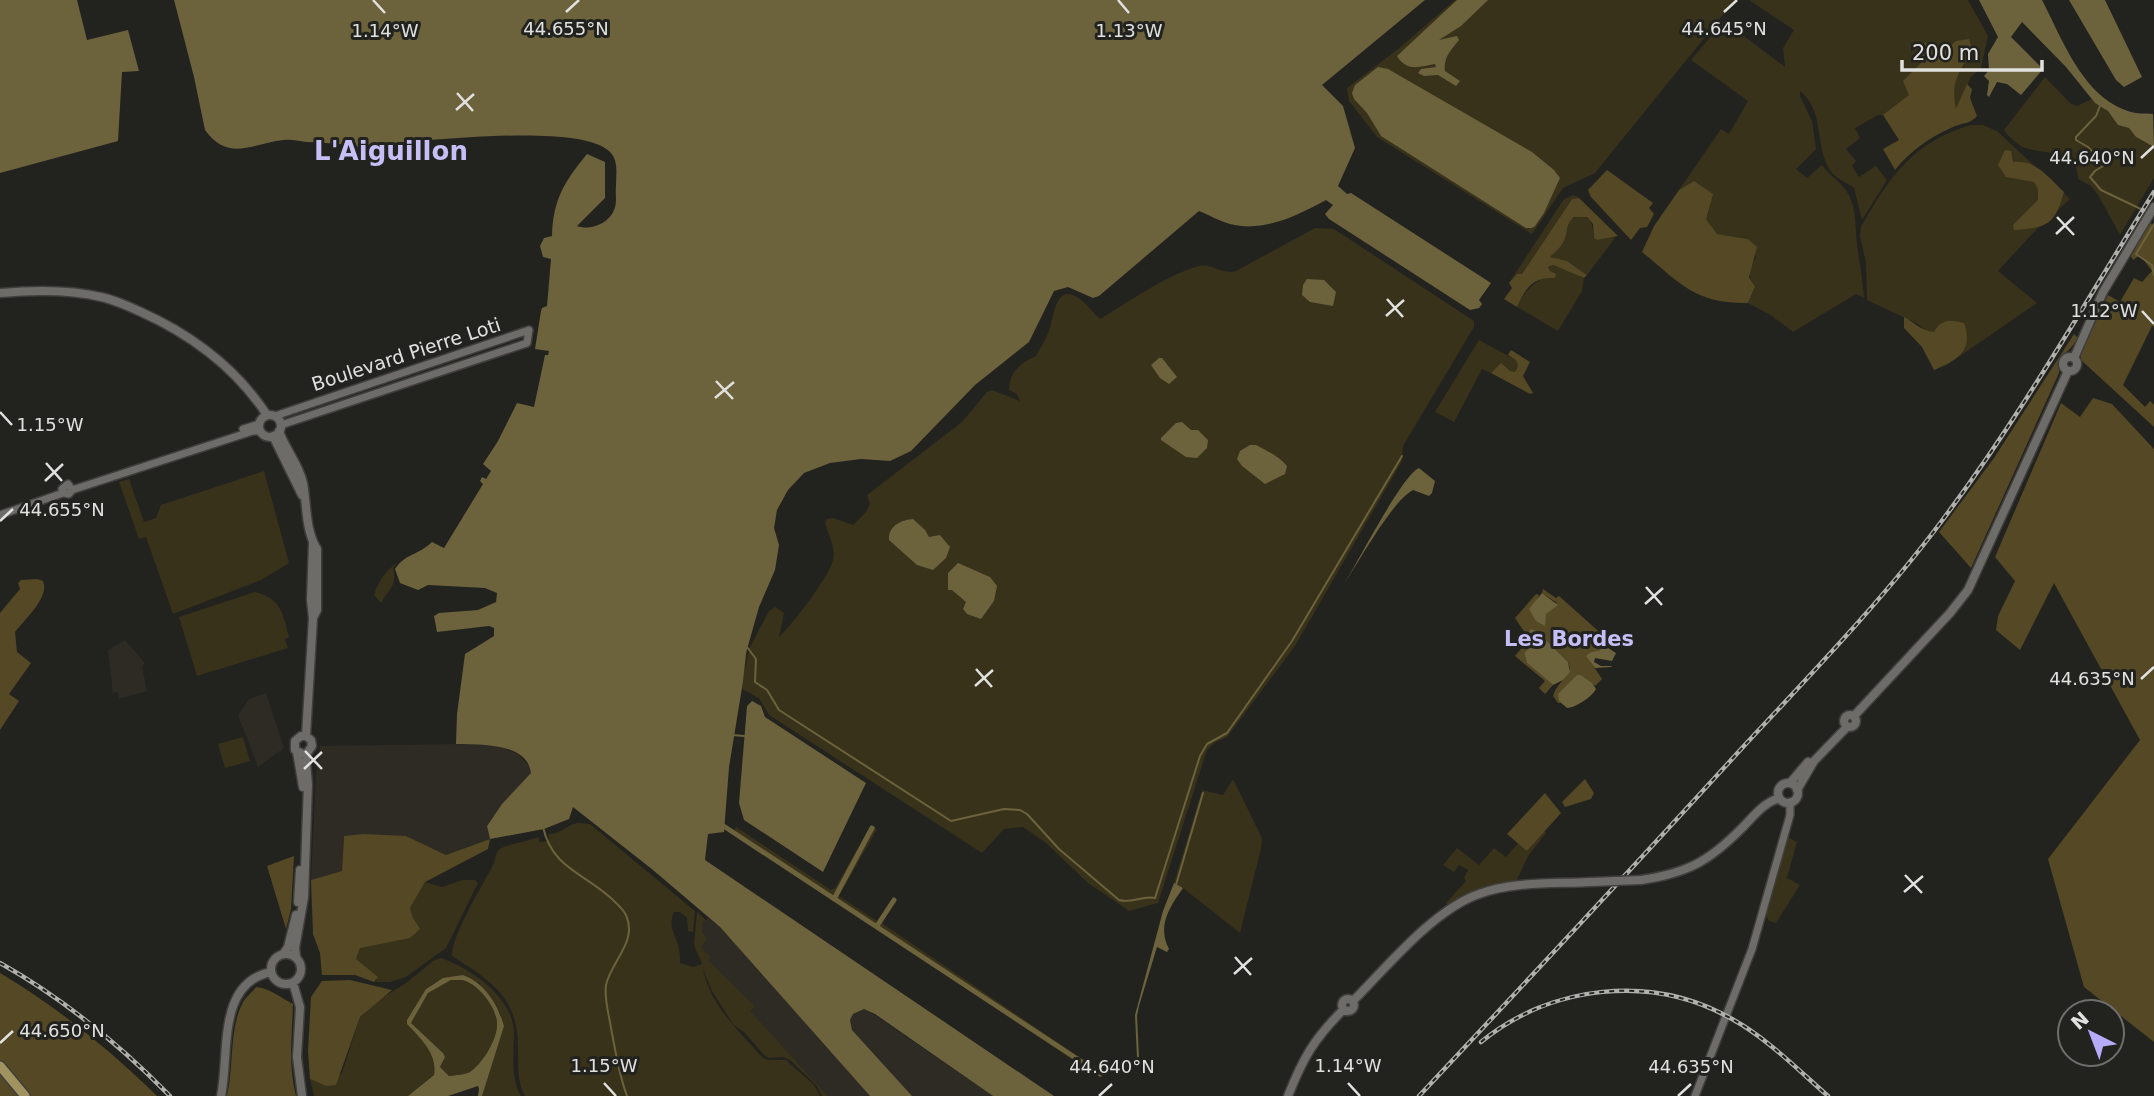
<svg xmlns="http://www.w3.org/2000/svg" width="2154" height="1096" font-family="'DejaVu Sans',sans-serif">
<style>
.built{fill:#2d2b24}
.green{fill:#38321a}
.forest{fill:#544924}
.water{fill:#6c623c;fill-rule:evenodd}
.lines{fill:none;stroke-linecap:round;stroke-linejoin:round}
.stream{stroke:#6c623c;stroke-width:2}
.canal{stroke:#6c623c;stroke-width:5}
.tertiary-casing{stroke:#3f3e3c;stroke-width:10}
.secondary-casing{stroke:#3f3e3c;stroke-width:11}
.primary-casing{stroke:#3f3e3c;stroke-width:12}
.tertiary{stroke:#6d6c69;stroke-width:7}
.secondary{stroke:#6d6c69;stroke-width:8}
.primary{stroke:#a19360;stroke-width:9}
.rail-casing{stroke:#b0b0ad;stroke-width:4.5}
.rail{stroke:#22221f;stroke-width:2;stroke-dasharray:5;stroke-linecap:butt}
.secondary-bridge-casing{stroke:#3f3e3c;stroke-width:11;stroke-linecap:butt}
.secondary-bridge{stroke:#6d6c69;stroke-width:8}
.ticks{fill:none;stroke:#e1e1df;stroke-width:2.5}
.labels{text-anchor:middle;stroke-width:6;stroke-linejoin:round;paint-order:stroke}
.street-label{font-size:19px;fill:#e1e1df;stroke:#22221f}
.neighbourhood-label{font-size:21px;font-weight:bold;fill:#c5bef7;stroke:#22221f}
.district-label{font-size:26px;font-weight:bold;fill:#c5bef7;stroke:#22221f}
.ticks-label{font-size:18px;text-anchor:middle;fill:#e1e1df;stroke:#22221f;stroke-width:6;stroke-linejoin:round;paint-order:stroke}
</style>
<rect width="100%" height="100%" fill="#22221f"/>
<!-- built -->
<path class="built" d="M 125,640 L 145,663 L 142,666 L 147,691 L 119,699 L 118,692 L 113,693 L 108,650 Z
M 266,693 L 284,748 L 258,767 L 238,715 L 249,699 Z
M 456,744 L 500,746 L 518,754 L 530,767 L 532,773 L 502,804 L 487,825 L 490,839 L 446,855 L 406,836 L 344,836 L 342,871 L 311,880 L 316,774 L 320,746 Z
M 708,918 L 720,927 L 870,1096 L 828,1096 L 749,1011 L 755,1006 L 708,960 L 700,947 L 707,939 L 702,931 L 702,923 Z
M 864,1009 L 869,1011 L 993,1096 L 912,1096 L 852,1030 L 850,1020 L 853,1014 Z"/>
<!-- green -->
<path class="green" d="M 1455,0 L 1735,0 L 1595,173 L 1563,188 L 1532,234 L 1377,137 L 1349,101 L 1347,88 L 1398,49 Z
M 1749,0 L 1968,0 L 1988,36 L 1981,68 L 1971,77 L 1956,111 L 1909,95 L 1886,115 L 1878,115 L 1855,128 L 1860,138 L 1846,149 L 1856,161 L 1852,166 L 1859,177 L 1876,166 L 1887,180 L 1862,220 L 1854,188 C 1845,182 1833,177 1828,167 C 1815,142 1824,110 1800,91 L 1800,96 L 1812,121 L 1816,149 L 1796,169 L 1807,178 L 1822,165 C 1829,175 1838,180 1845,189 C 1857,204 1855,226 1857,243 C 1859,261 1863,280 1864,298 L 1856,294 L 1793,332 L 1772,316 L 1748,303 L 1755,288 C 1748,276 1748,269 1756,257 L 1748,239 L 1717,234 L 1706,219 L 1694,181 L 1679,190 L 1721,129 L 1729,134 L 1748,101 L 1691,60 L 1724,21 L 1785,67 L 1783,48 L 1794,30 Z
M 2045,77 L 2071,104 L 2077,106 L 2092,99 L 2108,111 L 2118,124 L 2129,128 L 2136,137 L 2154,147 L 2154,178 L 2120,235 L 2098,195 L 2091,186 L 2078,179 C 2079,149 2045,155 2026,148 C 2018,146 2009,137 2004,130 Z
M 1971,125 L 1983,125 L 1997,131 L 2070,199 L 2035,231 L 1998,271 L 2037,303 L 1947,365 L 1934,370 L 1927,332 L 1918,324 L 1867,300 L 1866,263 L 1860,236 L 1861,227 C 1889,177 1914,141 1971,125 Z
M 1574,195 L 1579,198 L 1572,199 L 1522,274 L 1517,274 L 1509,283 L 1564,199 Z
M 1580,215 C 1594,218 1592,226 1594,238 L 1597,240 L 1610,236 L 1615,238 L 1587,275 L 1567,261 L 1550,257 L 1561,245 L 1570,220 Z
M 1315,228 L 1334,229 L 1474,321 L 1474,327 L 1403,446 L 1402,461 L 1295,646 L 1227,737 L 1214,743 L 1207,750 L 1158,903 L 1129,911 L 1088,883 L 1046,843 L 1023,827 L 1004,829 L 982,853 L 769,715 L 759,698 L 742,689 L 729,767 L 724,824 L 575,625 L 747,650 L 745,671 L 749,649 L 769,611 L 775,607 L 784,613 L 779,637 C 792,625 829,577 833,560 C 836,548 828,534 825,523 L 827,519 L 833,518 L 853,525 L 866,512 L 870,504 L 867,495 L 962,422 L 987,392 L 992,390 L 1020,401 L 1017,394 L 1009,390 C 1009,373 1020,363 1036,356 C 1040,348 1046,340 1049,331 C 1054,317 1055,281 1080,299 C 1087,304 1093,313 1100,319 C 1132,300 1164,276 1199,266 C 1212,263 1221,275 1236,271 Z
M 1553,265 L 1584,278 L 1582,291 L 1558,331 L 1517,307 C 1529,283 1533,288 1550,271 L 1548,267 Z
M 1479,340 L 1516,360 L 1518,366 L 1515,372 L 1494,371 L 1491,373 L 1482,369 L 1454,422 L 1435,412 Z
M 264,471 L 289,563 L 261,580 L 173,614 L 146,537 L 139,539 L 119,482 L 129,479 L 144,522 L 156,518 L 161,505 Z
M 397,563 L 393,568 C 398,585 389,589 381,603 L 374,595 C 378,582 385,571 397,563 Z
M 255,592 C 281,598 283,614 289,637 L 285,639 L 288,648 L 197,676 L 179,617 Z
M 243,737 L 250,761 L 225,768 L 218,744 Z
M 1233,779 L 1262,838 L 1261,849 L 1240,933 L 1183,888 L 1174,883 L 1202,790 L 1223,795 Z
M 578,823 L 590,824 L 695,911 L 693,932 L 688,931 L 687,918 L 680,912 L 674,912 C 668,926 674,932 678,945 C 680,951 680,957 680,963 L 693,967 L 702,964 L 694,945 L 697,912 L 706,920 L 702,923 L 702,931 L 707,939 L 701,947 L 711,958 L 708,960 L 755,1006 L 750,1011 L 828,1096 L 822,1096 L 816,1085 L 790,1060 L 783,1057 L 769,1058 L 764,1055 L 745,1033 L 733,1024 L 712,991 L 703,969 C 710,1005 738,1030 762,1057 L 767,1060 L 786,1060 L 814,1085 L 820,1096 L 525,1096 C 517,1082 518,1063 518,1048 C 518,997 491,981 452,956 C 451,936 484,883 494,863 C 495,859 496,854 498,851 C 502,845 530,841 539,837 L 539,842 L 549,841 L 548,834 C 563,834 565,825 578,823 Z
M 871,825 L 877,829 L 839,896 L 877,921 L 893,898 L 897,901 L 882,921 L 883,924 L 1100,1071 L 1097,1076 L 733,833 L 736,827 L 831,890 L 835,888 Z
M 1544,831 L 1546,833 L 1528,856 L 1516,882 L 1472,894 L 1448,905 L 1446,903 L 1466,881 L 1464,878 L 1468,870 L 1459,865 L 1454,872 L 1443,865 L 1457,848 L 1479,865 L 1494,848 L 1506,857 L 1518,843 L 1527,851 Z
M 1788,837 L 1797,842 L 1787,878 L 1800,885 L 1776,923 L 1769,921 L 1766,915 Z
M 463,880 L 475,880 L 478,883 L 446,948 L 406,977 L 390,982 L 374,982 L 377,981 L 356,959 L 360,947 L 419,929 L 413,918 L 410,908 L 425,882 L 442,887 Z
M 441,958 C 470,968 513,997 514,1032 C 514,1055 510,1077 521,1096 L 482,1096 L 501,1015 L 479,983 L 463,975 L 434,983 L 426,989 L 407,1020 L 407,1024 C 420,1038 438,1054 435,1074 L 408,1096 L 314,1096 L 310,1079 L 326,1086 L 342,1073 L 360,1017 L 379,1000 L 406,983 L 433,961 Z
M 451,980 C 452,980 461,980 462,980 C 478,983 498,1009 497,1025 C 497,1040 482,1064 470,1072 C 464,1075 455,1075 449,1076 L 440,1067 L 443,1062 L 443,1053 L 411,1023 L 428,993 Z"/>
<!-- forest -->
<path class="forest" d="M 1969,39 L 1972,49 C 1960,73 1950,80 1956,109 L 1967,84 L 1972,89 L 1970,98 L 1977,116 C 1971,124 1961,123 1953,127 C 1930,137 1910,151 1895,170 L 1883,149 L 1899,140 L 1883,115 L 1909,95 L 1903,81 L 1921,63 L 1918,48 L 1926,42 L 1933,51 L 1941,54 L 1956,41 Z
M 2005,150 L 2011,151 L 2013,162 C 2037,160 2048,177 2064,192 C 2054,226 2048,227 2014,230 L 2013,225 L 2038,200 L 2038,189 L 2034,182 L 2006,177 L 1998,165 Z
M 1607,170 L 1653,203 L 1649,208 L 1654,214 L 1647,227 L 1640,228 L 1631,240 L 1591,197 L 1588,190 Z
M 1694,181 L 1713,194 L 1706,219 L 1717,234 L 1748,239 L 1757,247 L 1749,277 L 1755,287 L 1748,303 C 1695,304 1680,283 1642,252 L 1654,226 L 1679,190 Z
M 1579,198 L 1618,236 L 1597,240 L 1594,238 L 1593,224 L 1587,217 L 1574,217 C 1566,224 1568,229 1565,238 C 1563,246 1555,252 1550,257 L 1567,261 L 1587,275 L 1584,278 L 1553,265 L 1548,267 L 1550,271 L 1556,274 L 1555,278 C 1532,277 1526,288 1517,307 L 1504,299 L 1512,288 L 1509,283 L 1517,274 L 1522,274 L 1572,199 Z
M 2150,222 L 2154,227 L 2154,327 L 2152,326 L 2123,385 L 2145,407 L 2150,401 L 2154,405 L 2154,427 L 2081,360 L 2081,353 L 2108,295 L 2120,302 L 2134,278 L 2142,282 L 2152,271 L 2140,255 L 2133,260 L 2131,256 Z
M 1904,317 C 1914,322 1923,332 1934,332 C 1941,319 1951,319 1964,323 C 1974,351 1957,360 1934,370 L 1922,347 L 1904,328 Z
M 2074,334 L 2078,338 C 2069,354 2059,352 2059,373 L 1971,568 L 1939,532 L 1994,458 Z
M 1511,350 L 1530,362 L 1523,376 L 1533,393 L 1530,394 L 1491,373 L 1501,363 L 1510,371 L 1515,372 L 1518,366 L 1516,360 L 1508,355 Z
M 2093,398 L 2112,404 L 2154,449 L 2154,1042 L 2084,987 L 2048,859 L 2140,740 L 2054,583 L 2020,650 L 1996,630 L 1998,616 L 2015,581 L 1995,557 L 2061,403 L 2080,417 Z
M 37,579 L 43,581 C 50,597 25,619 15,632 L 17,652 L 31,663 L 9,694 L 19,701 L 0,730 L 0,613 L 20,589 L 18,583 L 21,580 Z
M 1543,589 L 1556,598 L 1559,596 L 1605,637 L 1599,642 L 1594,639 L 1588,642 L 1601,647 L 1602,650 L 1591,652 L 1588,658 L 1602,679 L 1595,686 L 1581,675 L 1559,701 L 1561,703 L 1558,703 L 1553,696 C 1556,684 1567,679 1570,668 L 1568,662 L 1537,631 L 1530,636 L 1533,644 L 1524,653 L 1527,663 L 1553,685 L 1545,694 L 1539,688 L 1545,681 L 1515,656 L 1529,639 L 1515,618 L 1536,594 L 1539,595 L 1536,602 L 1545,619 L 1546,614 L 1557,603 L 1542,593 Z
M 1585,779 L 1594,793 L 1591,799 L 1565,807 L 1562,802 Z
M 1545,793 L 1561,813 L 1527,851 L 1507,834 Z
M 364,834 L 406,836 L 446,855 L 490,839 L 488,849 L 425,882 L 410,908 L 413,918 L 420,929 L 410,938 L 360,948 L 356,959 L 378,977 L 374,982 L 355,975 L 322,975 L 320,953 L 313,934 L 311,880 L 342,871 L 344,836 Z
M 294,856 L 291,909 L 286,929 L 267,866 Z
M 0,973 C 57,1007 109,1049 157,1096 L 0,1096 Z
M 350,980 L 392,990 L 360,1017 L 336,1085 L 326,1086 L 310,1079 L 308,1051 L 311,997 L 322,981 Z
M 256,987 C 272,989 279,997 293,1004 C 292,1035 288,1066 296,1096 L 227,1096 C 234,1067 229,1031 242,1004 C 245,998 252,992 256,987 Z"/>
<!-- water -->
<path class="water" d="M 0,0 L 77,0 L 87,40 L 128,30 L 139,71 L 122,72 L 118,141 L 0,173 Z
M 174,0 L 1425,0 L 1322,85 L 1343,106 L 1355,148 L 1338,186 L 1347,194 L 1351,193 L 1491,283 L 1479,300 L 1482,304 L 1479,308 L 1470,310 L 1329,219 L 1325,214 L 1333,205 L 1326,200 C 1298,215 1264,233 1230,224 C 1219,221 1209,215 1199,211 L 1099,296 L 1093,298 L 1068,287 L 1054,291 L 1029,342 L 975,385 L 911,451 L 890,461 L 861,459 L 830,463 L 804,473 L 788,490 L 777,510 L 774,528 L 779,545 L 775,570 L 759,607 L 746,653 L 743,681 L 729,767 L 724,832 L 708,834 L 705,860 L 1054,1096 L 993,1096 L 875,1014 L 864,1009 L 853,1014 L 850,1020 L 852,1030 L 912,1096 L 870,1096 L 720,927 L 653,870 L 573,807 L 569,819 L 544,829 L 490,839 L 487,826 L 502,804 L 531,773 C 527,742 480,745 456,744 L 457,714 L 465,654 L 494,636 L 494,628 L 489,626 L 437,632 L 434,616 L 439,613 L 478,610 L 496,602 L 497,593 L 485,588 L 428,585 L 418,590 L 400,583 L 395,569 C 406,553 417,556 432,542 L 444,548 L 483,484 L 480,481 L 482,477 L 486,479 L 491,471 L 483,464 L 498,441 L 517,403 L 534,407 L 545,355 L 548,355 L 549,351 L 535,349 L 541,311 L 542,308 L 547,306 L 551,259 L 543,257 L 540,246 L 544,238 L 552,236 C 553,200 564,182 587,154 L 605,162 L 605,198 L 577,226 C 591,231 611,223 615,207 C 617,201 615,192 616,186 C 616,173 619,160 609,151 C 577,121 406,143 360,147 C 341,143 324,143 306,142 C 298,141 291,139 284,140 C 252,143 229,163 205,130 L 194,77 Z
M 1457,0 L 1488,0 L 1461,26 L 1439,40 L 1457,36 L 1459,40 C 1451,50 1443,58 1445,71 L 1460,81 L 1456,86 L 1438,75 L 1424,76 L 1418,73 L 1421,69 L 1436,67 L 1435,64 C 1419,67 1407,72 1397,56 Z
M 1979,0 L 2042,0 C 2063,40 2083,98 2131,112 C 2137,114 2146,113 2153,114 L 2154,147 L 2136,137 L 2129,128 L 2118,125 L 2108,111 L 2095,103 L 2066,67 L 2022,22 L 2011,37 L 2043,69 L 2021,95 L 2007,84 L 1997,82 L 1989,97 L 1987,95 L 1989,81 L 1984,76 L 1989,70 L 1988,54 L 1998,37 Z
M 2069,0 L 2105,0 L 2142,77 L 2124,87 L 2116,80 Z
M 1378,67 L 1388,69 L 1532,152 L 1554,170 L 1560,178 L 1544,213 L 1535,226 L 1532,228 L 1526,228 L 1381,136 L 1367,113 L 1354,99 L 1352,93 L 1355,85 Z
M 1307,279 L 1324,280 L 1336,292 L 1333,306 L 1310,302 L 1302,295 L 1303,285 Z
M 1159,358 L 1162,358 L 1177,377 L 1169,384 L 1160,378 L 1151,365 Z
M 1182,422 L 1191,430 L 1198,430 L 1208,440 L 1207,448 L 1197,458 L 1186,457 L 1161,440 L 1161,438 L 1176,423 Z
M 1250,445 L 1256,445 C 1267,451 1279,456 1287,466 L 1285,474 L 1265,484 L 1242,466 L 1237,459 L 1240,451 Z
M 1419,468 L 1435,481 L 1432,493 L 1429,496 L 1413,490 C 1392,501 1359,562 1344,584 C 1357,564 1402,475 1419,468 Z
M 913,519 L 925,530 L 929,537 L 940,535 L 950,547 L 946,558 L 933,570 L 917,565 L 889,540 C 888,526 901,520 913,519 Z
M 958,563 L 990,577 L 997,586 L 994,601 L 981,619 L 967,614 L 963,609 L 966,602 L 952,590 L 948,590 L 948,573 Z
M 1542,593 L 1558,605 L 1546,614 L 1545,626 L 1536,621 L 1529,609 Z
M 1531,629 L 1537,631 L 1568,662 L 1570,672 L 1563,680 L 1553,685 L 1527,663 L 1524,653 L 1533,644 L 1528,633 Z
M 1594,639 L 1616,653 L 1612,661 L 1595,658 L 1594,662 L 1601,666 L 1612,666 L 1611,667 L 1595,668 L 1586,656 L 1591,652 L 1601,650 L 1597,644 L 1586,640 Z
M 1577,675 L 1581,675 L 1592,683 L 1596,689 C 1592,697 1575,708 1567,708 L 1559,701 L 1558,694 Z
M 752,701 L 761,706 L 765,717 L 866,783 L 823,872 L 744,820 L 739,803 L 747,706 Z
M 1174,883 L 1183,888 C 1169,908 1157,926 1169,949 L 1167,952 L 1157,947 L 1139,1006 L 1137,1016 L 1139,1057 L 1137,1058 L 1135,1015 L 1163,911 Z
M 463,975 C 485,983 498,1005 504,1026 L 482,1096 L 478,1096 L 479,1089 L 478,1086 L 448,1096 L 408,1096 L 434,1075 C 438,1054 420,1038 407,1024 L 407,1020 L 426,989 L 443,978 ZM 451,980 C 452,980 461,980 462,980 C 478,983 498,1009 497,1025 C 497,1040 482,1064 470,1072 C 464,1075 456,1075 449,1076 L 440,1067 L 445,1057 L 443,1053 L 411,1023 L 428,993 Z"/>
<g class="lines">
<!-- stream -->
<path class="stream" d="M 2100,106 L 2096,116 L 2076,137 L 2076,140 L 2088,147 L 2103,162 L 2103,166 L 2095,171 L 2090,177 L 2101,190 L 2147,212
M 2154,224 L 2136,254 L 2152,265 L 2154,275
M 747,647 L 756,659 L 755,682 L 767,690 L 779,710 L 951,821 L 1004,809 L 1020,810 L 1027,814 L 1059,849 L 1119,900 C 1132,904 1142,895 1155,898 L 1200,756 L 1207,744 L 1227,733 L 1292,641 L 1402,456
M 732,735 L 744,736
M 543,827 C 552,868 584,873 612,899 C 617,904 623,909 626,915 C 638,942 611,961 606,985 C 604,1000 609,1014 611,1028 C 616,1053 618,1072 627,1096
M 1176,885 L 1203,793"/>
<!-- canal -->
<path class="canal" d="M 722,825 L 1100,1074
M 834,899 L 872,828
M 877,926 L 894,900"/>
<!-- tertiary casing -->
<g class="tertiary-casing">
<path id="tertiary" d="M 275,416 L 529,330 L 527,343 L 281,425
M 243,429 L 259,424
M 72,490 L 68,484 L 62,489 L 64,493 L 69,494 L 72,490 L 253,431 L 260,431
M 0,515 L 63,493
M 1695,1096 L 1752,949 L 1790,815 L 1790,802"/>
</g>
<!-- secondary casing -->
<g class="secondary-casing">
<path id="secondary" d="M 0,293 C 33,290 68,289 101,297 C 115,300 128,306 141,312 C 192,335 236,368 267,415
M2063 364a7 7 0 1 1 14 0a7 7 0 1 1-14 0Z
M 2074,358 L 2103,292 L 2154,207
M259 426a11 11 0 1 1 22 0a11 11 0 1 1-22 0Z
M 279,431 C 285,449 299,464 303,483 C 307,504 305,530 317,549 L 317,610 L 313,618
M 273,436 L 302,495
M1844 721a6 6 0 1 1 12 0a6 6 0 1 1-12 0Z
M 1854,716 L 1950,613 L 1968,590 L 2068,371
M 306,736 L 313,618 L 311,600 L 313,543
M 297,752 L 303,787
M 301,753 L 295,750 L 295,741 L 301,736 L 306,736
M 1790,783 L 1808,762
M1778 793a10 10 0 1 1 20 0a10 10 0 1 1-20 0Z
M 1797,790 L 1814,761 L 1847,727
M 1641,880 C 1687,873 1708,862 1741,829 C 1753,817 1763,803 1779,798
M 298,902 L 300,870
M 284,953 L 288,947 L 296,915
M271 969a15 15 0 1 1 30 0a15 15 0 1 1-30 0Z
M 296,956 L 295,948 L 304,897 L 308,784 L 306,762 L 307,753 L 312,746 L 311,740 L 306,736
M 293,983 L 300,1007 L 297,1057 L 302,1096
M1342 1005a6 6 0 1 1 12 0a6 6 0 1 1-12 0Z
M 1353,1001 C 1387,967 1433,910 1479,894 C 1513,881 1555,884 1591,882
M 221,1096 C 230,1055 216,983 271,972
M 1288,1096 C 1303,1058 1314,1039 1343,1010"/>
</g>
<!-- primary casing -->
<g class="primary-casing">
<path id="primary" d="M 0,1066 L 25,1096"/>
</g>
<!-- tertiary -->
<use href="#tertiary" class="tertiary"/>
<!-- secondary -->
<use href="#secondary" class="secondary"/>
<!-- primary -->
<use href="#primary" class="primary"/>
<!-- rail casing -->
<g class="rail-casing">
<path id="rail" d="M 0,963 C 64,999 119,1044 170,1096
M 1481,1042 C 1551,985 1652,973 1732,1019 C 1768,1039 1797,1069 1828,1096
M 1419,1096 C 1528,980 1636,864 1743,747 C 1811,674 1881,602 1941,522 C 2020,417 2085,303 2154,192"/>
</g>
<!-- rail -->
<use href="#rail" class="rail"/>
<!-- secondary-bridge casing -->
<g class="secondary-bridge-casing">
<path id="secondary-bridge" d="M 1591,882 L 1641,880"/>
</g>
<!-- secondary-bridge -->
<use href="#secondary-bridge" class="secondary-bridge"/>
</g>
<!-- ticks -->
<path class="ticks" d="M 373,0 L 385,13M 1118,0 L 1129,13M 566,12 L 579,0M 1724,12 L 1737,0M 457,93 L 473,111M 456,110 L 474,94M 2141,158 L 2154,146M 2057,217 L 2074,235M 2056,234 L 2074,217M 1387,299 L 1403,317M 2142,311 L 2154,324M 1386,316 L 1404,300M 716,381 L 733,399M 715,398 L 734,382M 0,412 L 12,425M 46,463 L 62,481M 45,481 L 63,464M 0,521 L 13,509M 1646,587 L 1662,605M 1645,604 L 1663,588M 976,669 L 992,687M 2141,679 L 2154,667M 975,686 L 993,670M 305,751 L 322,769M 304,769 L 322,752M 1905,875 L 1922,893M 1904,892 L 1923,876M 1235,957 L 1251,975M 1234,974 L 1252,958M 0,1043 L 13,1031M 604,1083 L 616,1096M 1348,1083 L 1360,1096M 1099,1096 L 1112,1084M 1678,1096 L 1691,1084"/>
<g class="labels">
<!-- street labels -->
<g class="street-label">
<text transform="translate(406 354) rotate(-18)" y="7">Boulevard Pierre Loti</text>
</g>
<!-- neighbourhood labels -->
<g class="neighbourhood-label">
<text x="1569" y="646">Les Bordes</text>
</g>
<!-- district labels -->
<g class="district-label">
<text x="391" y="160">L'Aiguillon</text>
</g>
</g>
<g class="ticks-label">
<text x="566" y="35">44.655°N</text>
<text x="1724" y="35">44.645°N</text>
<text x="385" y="37">1.14°W</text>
<text x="1129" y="37">1.13°W</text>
<text x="2092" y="164">44.640°N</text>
<text x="2104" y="317">1.12°W</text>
<text x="50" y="431">1.15°W</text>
<text x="62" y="516">44.655°N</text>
<text x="2092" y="685">44.635°N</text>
<text x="62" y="1037">44.650°N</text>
<text x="604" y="1072">1.15°W</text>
<text x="1348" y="1072">1.14°W</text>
<text x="1112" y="1073">44.640°N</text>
<text x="1691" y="1073">44.635°N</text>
</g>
<!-- north arrow -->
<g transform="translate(2091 1033) rotate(318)"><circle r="33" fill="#22221f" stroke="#6e6e6c" stroke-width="2"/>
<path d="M0-5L12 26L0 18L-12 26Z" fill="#b6abf8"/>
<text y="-10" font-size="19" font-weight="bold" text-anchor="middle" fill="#e1e1df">N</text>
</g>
<!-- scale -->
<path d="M1902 60v10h140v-10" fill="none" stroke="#e1e1df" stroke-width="3.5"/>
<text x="1912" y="60" font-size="21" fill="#e1e1df" stroke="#22221f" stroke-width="5" paint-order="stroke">200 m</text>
</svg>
